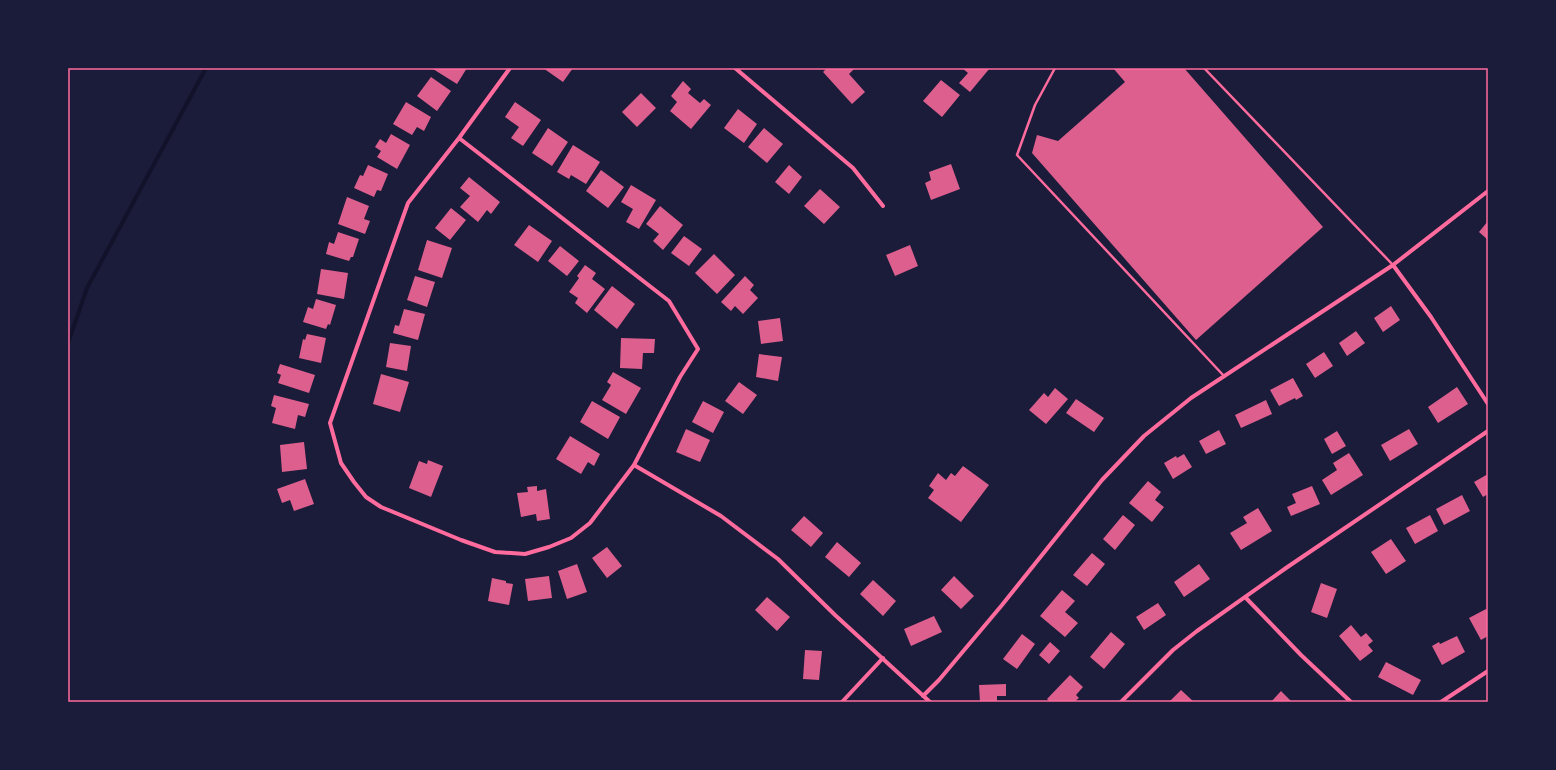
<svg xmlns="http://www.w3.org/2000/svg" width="1556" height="770" font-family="Ubuntu,sans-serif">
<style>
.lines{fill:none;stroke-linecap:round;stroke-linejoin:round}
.stream{stroke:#12122b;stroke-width:4}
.building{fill:#dd5f8e}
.service{stroke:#ff6b9d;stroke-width:2.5}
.minor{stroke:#ff6b9d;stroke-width:4}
.neatline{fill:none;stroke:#ff6b9d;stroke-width:1.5}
</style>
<rect width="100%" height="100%" fill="#1b1b3a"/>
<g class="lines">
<!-- stream -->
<path class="stream" d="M 68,343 L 87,288 L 206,68"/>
</g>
<!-- building -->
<path class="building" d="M 434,68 L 467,68 L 457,84 L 433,69 Z
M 543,68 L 573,68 L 563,82 Z
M 827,68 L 855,68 L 849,74 L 865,92 L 852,104 L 823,72 Z
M 962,68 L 990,68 L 970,92 L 959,83 L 968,73 Z
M 1113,68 L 1184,68 L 1323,227 L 1196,340 L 1032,153 L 1037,135 L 1058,141 L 1125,82 Z
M 431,77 L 451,91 L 437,111 L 417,96 Z
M 941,80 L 960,95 L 942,117 L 923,101 Z
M 683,81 L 691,89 L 688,93 L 700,103 L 704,99 L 711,105 L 691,129 L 670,111 L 677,102 L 671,96 Z
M 641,93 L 656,108 L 637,127 L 622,112 Z
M 406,102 L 431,117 L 424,131 L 417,127 L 412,135 L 393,124 Z
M 515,102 L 541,120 L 523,146 L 511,138 L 519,127 L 505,117 Z
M 738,109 L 757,124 L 744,143 L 724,128 Z
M 548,128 L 568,142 L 552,166 L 532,153 Z
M 764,128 L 783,144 L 767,163 L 748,147 Z
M 391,134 L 410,145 L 397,169 L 377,157 L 381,151 L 375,147 L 380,139 L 386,143 Z
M 573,145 L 600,162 L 586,184 L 571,175 L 569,179 L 557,172 Z
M 951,164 L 960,189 L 931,200 L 925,183 L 931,180 L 929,172 Z
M 368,165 L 388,174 L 381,191 L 377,190 L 374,197 L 354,188 L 360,175 L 363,176 Z
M 789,165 L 802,177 L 789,194 L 775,182 Z
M 601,170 L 624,187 L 608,208 L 586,191 Z
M 469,177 L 500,202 L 491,214 L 487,210 L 478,222 L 460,207 L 470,196 L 460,188 Z
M 631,185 L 656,200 L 639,229 L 626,222 L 633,209 L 621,202 Z
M 820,189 L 840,207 L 824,224 L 804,206 Z
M 347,197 L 369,206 L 364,219 L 370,221 L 365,234 L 338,224 Z
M 660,206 L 683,225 L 663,250 L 653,241 L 659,234 L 646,224 Z
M 451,208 L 466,220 L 450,240 L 435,228 Z
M 1488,221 L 1488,240 L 1479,232 Z
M 529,225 L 552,241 L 538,262 L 514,245 Z
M 338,232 L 359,239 L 353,257 L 351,257 L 349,261 L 326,254 L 329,242 L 334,244 Z
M 684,236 L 702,249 L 689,266 L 671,253 Z
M 427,240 L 452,248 L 442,278 L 418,270 Z
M 910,245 L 918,266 L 895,276 L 886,255 Z
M 560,246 L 579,261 L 567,276 L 548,261 Z
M 714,254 L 735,275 L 717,294 L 695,273 Z
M 585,265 L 596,273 L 592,279 L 605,289 L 587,313 L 575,303 L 578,298 L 569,292 L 579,278 L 577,276 Z
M 321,269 L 348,273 L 344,299 L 317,294 Z
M 415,276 L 435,282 L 427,307 L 407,300 Z
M 745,276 L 754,285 L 750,290 L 758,298 L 743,314 L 735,306 L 731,311 L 721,302 Z
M 612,286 L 635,304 L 617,329 L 594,310 Z
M 316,299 L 336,305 L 330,325 L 328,324 L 326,329 L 303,322 L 308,307 L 313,309 Z
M 1391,306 L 1400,320 L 1383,332 L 1374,318 Z
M 404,309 L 425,314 L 418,340 L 393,333 L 395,325 L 399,326 Z
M 780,318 L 783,341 L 761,344 L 758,321 Z
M 1356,331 L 1365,343 L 1347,356 L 1339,343 Z
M 307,334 L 326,338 L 321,363 L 299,358 L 303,339 L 305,340 Z
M 621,338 L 655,339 L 654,353 L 643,353 L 642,369 L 620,368 Z
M 390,343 L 411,346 L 407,371 L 386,367 Z
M 1324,352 L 1333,366 L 1315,378 L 1306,364 Z
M 759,354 L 782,357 L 778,381 L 756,377 Z
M 280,364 L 315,375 L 309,393 L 278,383 L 281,375 L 277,373 Z
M 613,372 L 641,388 L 626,414 L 602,400 L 611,385 L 607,382 Z
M 381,374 L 409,382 L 400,412 L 373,404 Z
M 1293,378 L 1303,396 L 1296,400 L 1295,398 L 1279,406 L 1270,390 Z
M 739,382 L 757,395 L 743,414 L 725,401 Z
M 1457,387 L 1468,404 L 1438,423 L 1428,407 Z
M 1055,388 L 1068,399 L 1046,424 L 1029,410 L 1044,393 L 1048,397 Z
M 274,395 L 309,404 L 305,417 L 298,415 L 295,429 L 272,423 L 276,408 L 271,406 Z
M 1076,399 L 1104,418 L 1094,432 L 1066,413 Z
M 1266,400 L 1272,414 L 1241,428 L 1235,415 Z
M 592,401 L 620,417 L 608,439 L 580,422 Z
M 703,401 L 724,412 L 713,433 L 692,422 Z
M 686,429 L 710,440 L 700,462 L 676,452 Z
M 1409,429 L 1418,444 L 1390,461 L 1381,445 Z
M 1219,430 L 1226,444 L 1206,454 L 1199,441 Z
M 1337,431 L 1346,446 L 1332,454 L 1324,439 Z
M 570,436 L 600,454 L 594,466 L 588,462 L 581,474 L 556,459 Z
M 304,442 L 307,469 L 282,472 L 280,445 Z
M 1349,453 L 1363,475 L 1331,495 L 1322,480 L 1337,470 L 1333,463 Z
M 1184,454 L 1192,467 L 1173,479 L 1164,463 L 1176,456 L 1177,458 Z
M 428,460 L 443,466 L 431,497 L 409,488 L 419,461 L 427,464 Z
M 963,466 L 989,485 L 961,522 L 928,498 L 934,490 L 929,486 L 938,473 L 946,480 L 951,473 L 955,476 Z
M 1488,474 L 1488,494 L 1483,497 L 1474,482 Z
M 305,479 L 314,504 L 294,511 L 290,500 L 282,503 L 277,489 Z
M 1148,481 L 1161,492 L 1155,500 L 1164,507 L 1152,522 L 1129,503 Z
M 537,486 L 537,491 L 546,489 L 550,519 L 537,521 L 536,514 L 521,517 L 517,493 L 528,492 L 527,487 Z
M 1312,486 L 1320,504 L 1291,516 L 1287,507 L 1296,503 L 1292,494 Z
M 1462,495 L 1470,511 L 1444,525 L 1436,509 Z
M 1258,508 L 1272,531 L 1241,550 L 1230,533 L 1247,523 L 1243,517 Z
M 1123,515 L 1135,525 L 1115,550 L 1103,539 Z
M 1430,515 L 1438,531 L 1415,544 L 1406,528 Z
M 804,516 L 823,533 L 811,547 L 791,530 Z
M 1391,539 L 1406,561 L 1386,574 L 1371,552 Z
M 837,542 L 861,563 L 849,577 L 825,557 Z
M 607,547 L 622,566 L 607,578 L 592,558 Z
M 1092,553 L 1105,564 L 1087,586 L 1073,575 Z
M 577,564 L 587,592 L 567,599 L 558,571 Z
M 1199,564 L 1210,579 L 1184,597 L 1174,582 Z
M 549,576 L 552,598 L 528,601 L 525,579 Z
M 954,576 L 974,596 L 961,609 L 941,590 Z
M 492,578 L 506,581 L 506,583 L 513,584 L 509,605 L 488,601 Z
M 873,580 L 896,601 L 883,616 L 860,594 Z
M 1321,583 L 1337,589 L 1327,618 L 1311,612 Z
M 1062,590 L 1075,601 L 1065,612 L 1078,623 L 1065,637 L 1040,616 Z
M 767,597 L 790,617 L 777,631 L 755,610 Z
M 1158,603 L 1166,615 L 1144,630 L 1136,617 Z
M 1486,609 L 1488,613 L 1488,636 L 1481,640 L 1469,618 Z
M 934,616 L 942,632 L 911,646 L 904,629 Z
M 1351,625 L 1361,637 L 1366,633 L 1373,641 L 1368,645 L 1373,651 L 1360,661 L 1339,636 Z
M 1111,632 L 1125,644 L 1104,669 L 1090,657 Z
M 1022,634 L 1035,644 L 1017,669 L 1003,659 Z
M 1457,636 L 1465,652 L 1442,665 L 1432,646 L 1439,642 L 1440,644 Z
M 1050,642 L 1060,651 L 1049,664 L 1039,655 Z
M 805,650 L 822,651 L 819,680 L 803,679 Z
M 1386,662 L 1421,680 L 1413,695 L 1378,677 Z
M 1070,675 L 1083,687 L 1076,695 L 1079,698 L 1074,702 L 1050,702 L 1047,699 Z
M 1006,684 L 1006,696 L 997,696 L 997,702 L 980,702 L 979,685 Z
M 1181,690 L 1194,702 L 1169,702 Z
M 1281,691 L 1292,702 L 1271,702 Z"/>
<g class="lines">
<!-- service -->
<path class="service" d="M 1055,68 L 1035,105 L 1017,155 L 1224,376
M 1204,68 L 1393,265"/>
<!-- minor -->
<path class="minor" d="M 735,68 L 853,168 L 883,206
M 459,138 L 669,301 L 698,349 L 680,377 L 634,465 L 590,523 L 571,538 L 549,547 L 525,554 L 495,552 L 461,540 L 381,507 L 366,497 L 354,482 L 341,463 L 330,423 L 408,203 L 459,138 L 510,68
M 1393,265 L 1431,317 L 1488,404
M 634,465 L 721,516 L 778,559 L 835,615 L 930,702
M 1245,597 L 1301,655 L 1351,702
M 923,696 L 939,680 L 1002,605 L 1102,480 L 1144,436 L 1191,398 L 1393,265 L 1488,191
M 842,702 L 883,658
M 1121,702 L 1173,650 L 1197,631 L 1286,568 L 1488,431
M 1441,702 L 1488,671"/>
</g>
<!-- border -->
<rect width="1556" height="770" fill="none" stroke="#1b1b3a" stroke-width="138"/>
<rect x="69" y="69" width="1418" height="632" class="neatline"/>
</svg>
